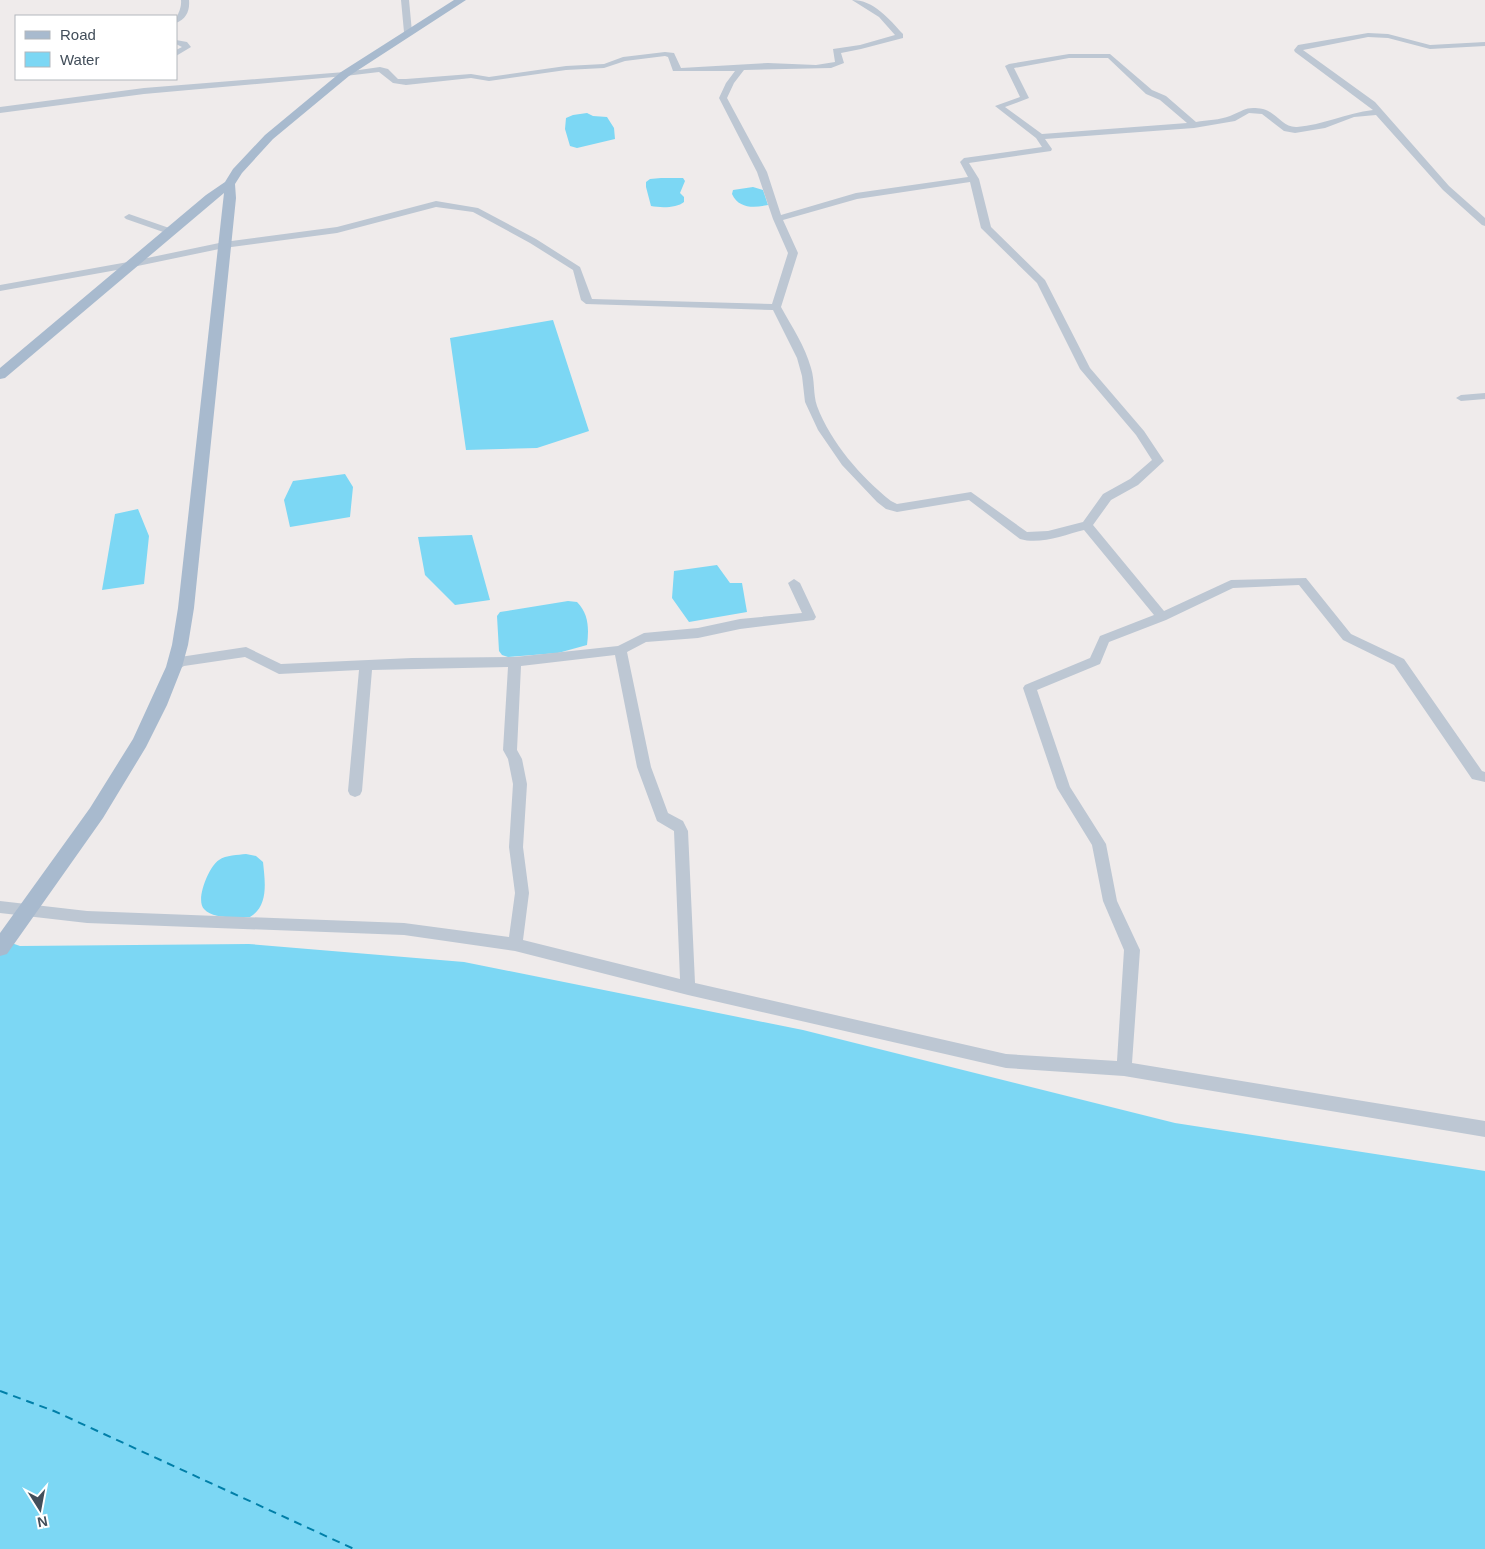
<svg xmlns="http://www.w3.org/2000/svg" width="1485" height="1549" font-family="Helvetica,sans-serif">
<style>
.water{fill:#7cd7f4}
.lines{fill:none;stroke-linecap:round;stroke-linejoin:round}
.ferry{stroke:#017fa8;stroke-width:2;stroke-dasharray:8 6;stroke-linecap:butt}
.minor{fill:#bdc7d3;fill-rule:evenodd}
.major{fill:#a8bace;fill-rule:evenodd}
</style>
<rect width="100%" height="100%" fill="#efebeb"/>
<!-- water -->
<path class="water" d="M 587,113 L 593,116 L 607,117 L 614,128 L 615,139 L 577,148 L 570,146 L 565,129 L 566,118 L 573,115 Z
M 661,178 L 683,178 L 685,181 L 680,193 L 684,197 L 684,202 C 677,208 661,208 651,206 L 646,187 L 646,182 L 650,179 Z
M 753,187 L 763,190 L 768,205 C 754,208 739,209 732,194 L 733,190 Z
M 553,320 L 589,431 L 537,448 L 466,450 L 450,338 Z
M 345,474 L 353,487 L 350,517 L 290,527 L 284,500 L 293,481 Z
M 138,509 L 149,536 L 144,584 L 102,590 L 115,514 Z
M 472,535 L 490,600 L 455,605 L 425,575 L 418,537 Z
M 717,565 L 730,583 L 742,583 L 747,612 L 689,622 L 672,598 L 674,571 Z
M 568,601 L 577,602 C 589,614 589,629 587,645 L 558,653 L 508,657 L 502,655 L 499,651 L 497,616 L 500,612 Z
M 246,854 L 256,856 L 263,862 C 265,881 269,906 250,917 C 237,917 214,920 204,909 C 195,900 209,866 219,860 C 226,855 238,855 246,854 Z
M 0,939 L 20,946 L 249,944 L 464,962 L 803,1030 L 1175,1123 L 1485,1171 L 1485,1549 L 0,1549 Z"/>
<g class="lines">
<!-- ferry -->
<path class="ferry" d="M 0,1391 L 54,1411 L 354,1549"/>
<!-- minor -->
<path class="minor" d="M 181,0 L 189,0 C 190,11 186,19 176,23 C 176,15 182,10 181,0 Z
M 401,0 L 409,0 L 412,32 L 408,34 L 404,32 Z
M 852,0 C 874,0 889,19 903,34 L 903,38 L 861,49 L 841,53 L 844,63 L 831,68 L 744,70 L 734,83 L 727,98 L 767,172 L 781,215 L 856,193 L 968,177 L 960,162 L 964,158 L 1042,147 L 1036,138 L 995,106 L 1020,97 L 1005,66 L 1009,64 L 1069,54 L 1110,54 L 1152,90 L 1166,96 L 1196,122 C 1207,120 1220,120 1230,116 C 1245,110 1246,106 1263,109 C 1276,112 1283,128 1297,127 C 1323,125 1346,113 1373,110 L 1295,52 L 1294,50 L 1298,45 L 1368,33 L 1388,34 L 1430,45 L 1485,42 L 1485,46 L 1430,49 L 1388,38 L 1368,37 L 1303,50 L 1375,102 L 1449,186 L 1485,218 L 1485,226 L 1482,225 L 1443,190 L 1376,115 L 1354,117 L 1325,128 L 1295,133 L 1284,131 L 1262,114 L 1249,113 L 1235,121 L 1194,128 L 1045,139 L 1052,149 L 1051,151 L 969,163 L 979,179 L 991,227 L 1045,280 L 1090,368 L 1144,431 L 1164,461 L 1138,485 L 1111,500 L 1093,525 L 1164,611 L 1231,580 L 1306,578 L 1351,634 L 1404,659 L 1482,771 L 1485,772 L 1485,782 L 1472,779 L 1394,665 L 1343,640 L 1299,585 L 1233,588 L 1166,620 L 1109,642 L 1100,664 L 1037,690 L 1070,787 L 1106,844 L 1117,901 L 1140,950 L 1132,1063 L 1485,1121 L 1485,1137 L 1124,1076 L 1006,1068 L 688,995 L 515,951 L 404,935 L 87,923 L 0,913 L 0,901 L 87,911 L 404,923 L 509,937 L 515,893 L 509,847 L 513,784 L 508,759 L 503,750 L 508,667 L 372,670 L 362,791 L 360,795 L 355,797 L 350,795 L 348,791 L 359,670 L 279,674 L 245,657 L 184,666 L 174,672 L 169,670 L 168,667 L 175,659 L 180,657 L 246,647 L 281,664 L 412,658 L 515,657 L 618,646 L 644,633 L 698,628 L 740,619 L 802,613 L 788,583 L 794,579 L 800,583 L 816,617 L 814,620 L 740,629 L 698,638 L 646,642 L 627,652 L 651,767 L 668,813 L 683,821 L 688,831 L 695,983 L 1006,1054 L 1117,1061 L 1124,950 L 1103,901 L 1092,845 L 1057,788 L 1023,688 L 1025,685 L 1090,658 L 1100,636 L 1154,615 L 1084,530 C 1064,535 1040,545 1020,539 L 969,500 L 897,512 L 886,509 L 877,502 L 842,465 L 818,430 L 805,402 L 802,376 L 797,358 L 773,310 L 586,304 L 581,300 L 573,270 L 530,243 L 473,212 L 436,207 L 337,233 L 224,248 L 128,268 L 0,291 L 0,285 L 128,262 L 224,242 L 337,227 L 436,201 L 478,208 L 536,239 L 580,267 L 592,299 L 772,304 L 788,253 L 773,219 L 757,172 L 719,98 L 726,83 L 735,71 L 673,71 L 668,57 L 665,56 L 625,61 L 604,68 L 566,70 L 489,81 L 471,78 L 406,85 L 393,83 L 379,72 L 345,76 L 144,94 L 0,113 L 0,107 L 144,88 L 345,72 L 380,67 L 388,69 L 398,79 L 406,79 L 471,74 L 489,77 L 566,66 L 604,64 L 623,57 L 665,52 L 674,53 L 681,68 L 768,63 L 816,65 L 835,62 L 833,49 L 860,45 L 895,35 L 879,17 ZM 1069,58 L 1108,58 L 1146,94 L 1160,100 L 1187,123 L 1042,134 L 1005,107 L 1029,98 L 1014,68 ZM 970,182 L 981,228 L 1037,283 L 1080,369 L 1136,435 L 1152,460 L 1130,479 L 1103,494 L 1083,522 L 1048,531 L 1027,532 L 971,492 L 897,504 L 891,501 C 861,477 831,443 817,406 C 813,394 815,381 811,368 C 805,346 792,327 781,307 L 798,253 L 783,220 L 857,199 ZM 615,655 L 637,767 L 657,821 L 674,831 L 680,979 L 523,940 L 529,893 L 523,847 L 527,784 L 522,759 L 517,750 L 521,666 Z
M 176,40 L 187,42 L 191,47 L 176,56 L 176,50 L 182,47 L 176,44 Z
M 129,214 L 172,229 L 174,231 L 172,233 L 166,233 L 126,219 L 124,217 Z
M 1485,393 L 1485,399 L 1461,401 L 1456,398 L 1461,395 Z"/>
<!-- major -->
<path class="major" d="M 454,0 L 466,0 L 349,76 L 273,139 L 242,173 L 235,184 L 236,198 L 194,608 L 188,645 L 182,667 L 167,705 L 146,747 L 103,818 L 7,954 L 0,956 L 0,933 L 90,808 L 133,739 L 166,667 L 172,645 L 178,608 L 224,193 L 5,378 L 0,379 L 0,368 L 206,195 L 225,182 L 233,169 L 265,135 L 341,72 Z"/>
</g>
<!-- legend -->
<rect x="15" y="15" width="162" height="65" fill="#ffffff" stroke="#b3b8bd"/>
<rect x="25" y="31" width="25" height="8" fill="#a8bace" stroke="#b3b8bd"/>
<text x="60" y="40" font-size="15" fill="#424e5a">Road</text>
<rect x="25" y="52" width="25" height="15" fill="#7cd7f4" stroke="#b3b8bd"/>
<text x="60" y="65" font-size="15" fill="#424e5a">Water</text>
<!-- north arrow -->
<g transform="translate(40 1509) rotate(169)" stroke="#ffffff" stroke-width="4" paint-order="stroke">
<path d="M0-4L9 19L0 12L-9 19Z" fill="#424e5a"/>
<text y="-8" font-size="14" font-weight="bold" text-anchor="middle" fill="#424e5a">N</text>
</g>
</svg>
